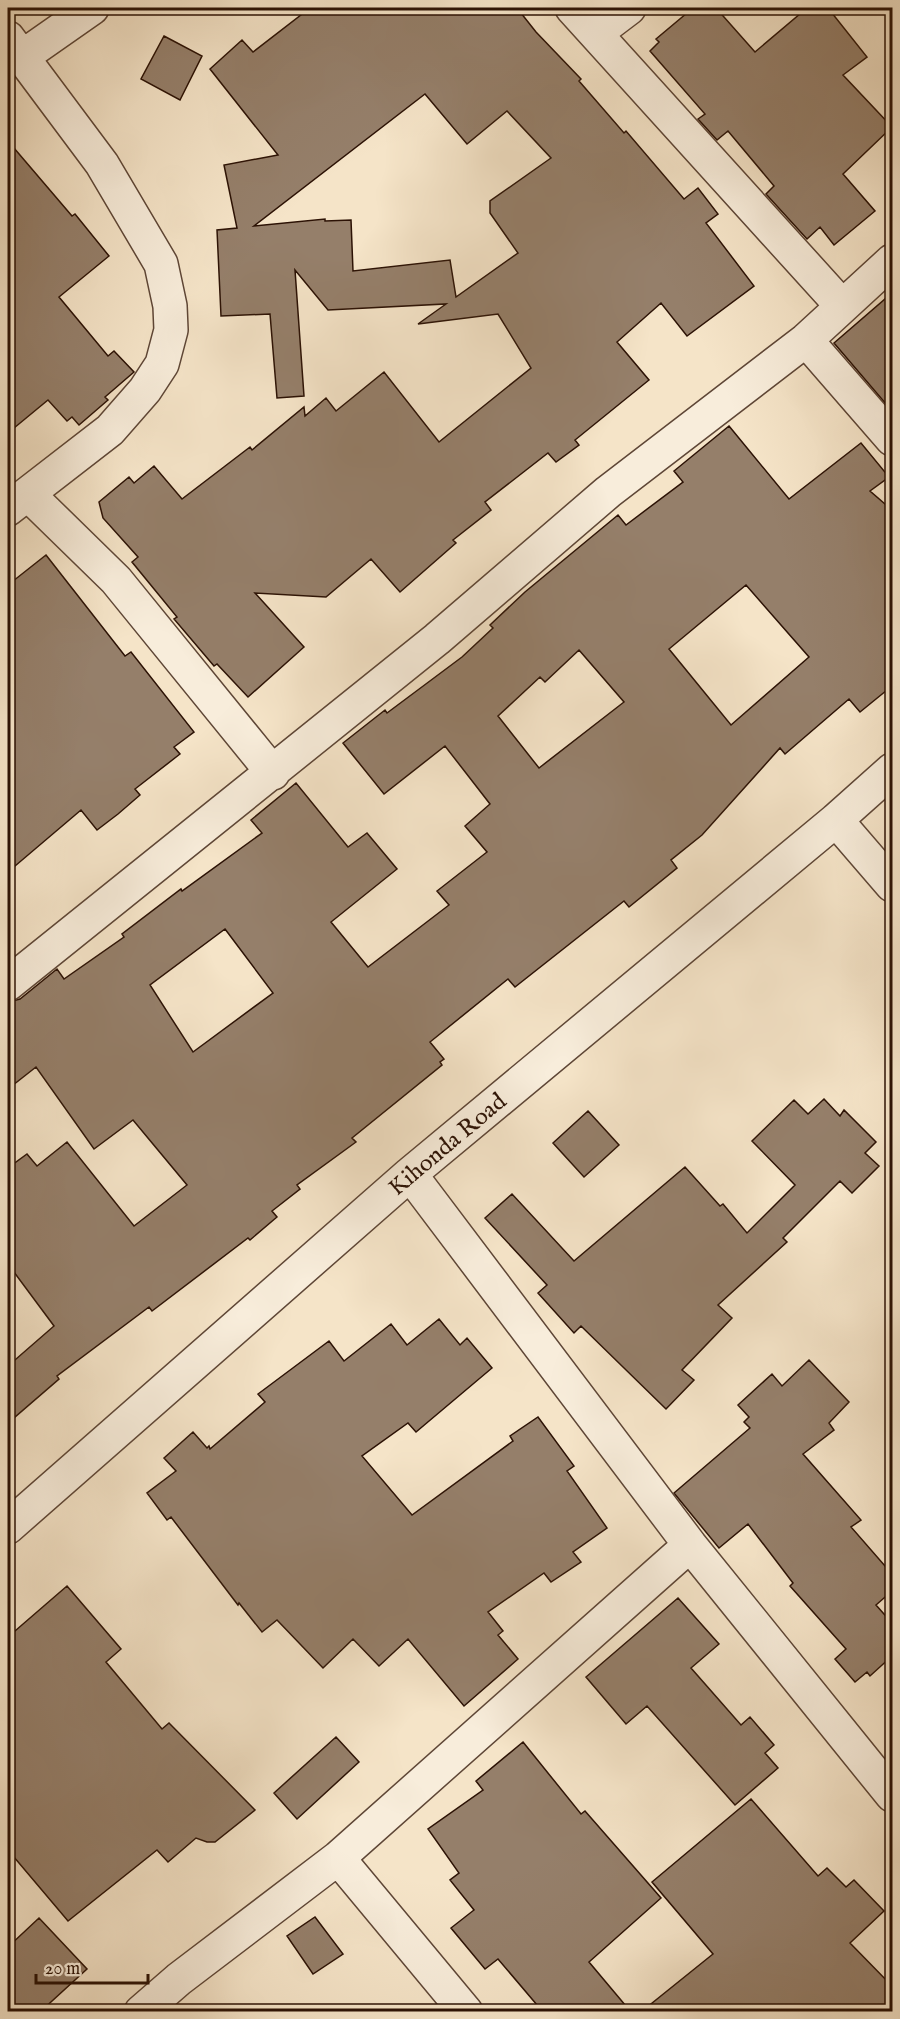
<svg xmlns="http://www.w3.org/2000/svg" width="900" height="2019" font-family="'IM FELL English',serif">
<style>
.building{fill:#957f6a;stroke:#2c1205;stroke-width:1.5;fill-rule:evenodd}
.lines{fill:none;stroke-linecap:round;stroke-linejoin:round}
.minor-casing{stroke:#5e4636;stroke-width:36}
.minor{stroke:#f8eddb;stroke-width:33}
.labels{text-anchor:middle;stroke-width:5;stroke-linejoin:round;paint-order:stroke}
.street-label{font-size:24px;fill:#2c1205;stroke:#f8eddb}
</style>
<rect width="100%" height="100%" fill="#f5e4c8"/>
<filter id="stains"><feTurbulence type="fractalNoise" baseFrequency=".00333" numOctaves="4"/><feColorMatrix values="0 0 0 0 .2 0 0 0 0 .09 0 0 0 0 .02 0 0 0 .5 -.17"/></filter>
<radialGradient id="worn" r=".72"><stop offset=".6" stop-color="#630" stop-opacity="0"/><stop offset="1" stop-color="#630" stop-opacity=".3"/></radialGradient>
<!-- building -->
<path class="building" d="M 310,8 L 517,8 L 536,32 L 581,79 L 579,81 L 624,133 L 626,131 L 684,199 L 698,188 L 718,214 L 706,223 L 754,286 L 687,336 L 661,303 L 617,342 L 649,380 L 575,440 L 579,445 L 556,462 L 548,453 L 485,502 L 491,510 L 453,540 L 456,543 L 400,592 L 371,559 L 326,597 L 255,593 L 304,647 L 248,697 L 217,664 L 214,666 L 174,619 L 177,617 L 132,562 L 138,557 L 103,518 L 99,502 L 129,477 L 134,483 L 154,466 L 182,499 L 250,447 L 252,450 L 304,407 L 305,416 L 326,398 L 336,411 L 384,372 L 439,442 L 531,368 L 498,314 L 418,324 L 446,304 L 328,310 L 295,270 L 304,396 L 277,398 L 270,314 L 221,316 L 217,230 L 237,228 L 224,165 L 278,155 L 210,69 L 242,40 L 253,52 ZM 425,94 L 467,144 L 507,111 L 551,158 L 490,201 L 490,213 L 518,253 L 456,297 L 450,260 L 353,271 L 351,220 L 325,221 L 325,219 L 254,226 Z
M 693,8 L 716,8 L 755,52 L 807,8 L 828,8 L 867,57 L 843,75 L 892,127 L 843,174 L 875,211 L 834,245 L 820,227 L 807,239 L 766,194 L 774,186 L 728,131 L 717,140 L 698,119 L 705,114 L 650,51 L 659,42 L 656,39 Z
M 164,36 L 202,56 L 180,100 L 141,79 Z
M 8,141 L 72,216 L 75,214 L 109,256 L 59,297 L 108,356 L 114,351 L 134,372 L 105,397 L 108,400 L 79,425 L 72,417 L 67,421 L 48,400 L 8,433 Z
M 892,293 L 892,411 L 834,343 Z
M 729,426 L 789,499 L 861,443 L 889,477 L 870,491 L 892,510 L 892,686 L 860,712 L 849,699 L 785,754 L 780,748 L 702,835 L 671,860 L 677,868 L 629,907 L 624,901 L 515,987 L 508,979 L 430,1042 L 444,1059 L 440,1062 L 442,1065 L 352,1138 L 356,1142 L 297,1185 L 300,1189 L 272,1211 L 277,1217 L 250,1240 L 248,1238 L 152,1311 L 149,1307 L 57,1376 L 59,1379 L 8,1423 L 8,1366 L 54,1326 L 8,1264 L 8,1168 L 27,1154 L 37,1166 L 67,1142 L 134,1226 L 187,1185 L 133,1120 L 94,1149 L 36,1067 L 8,1089 L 8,1002 L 20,999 L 57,969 L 64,979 L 124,937 L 122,934 L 181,889 L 182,891 L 262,833 L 251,820 L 296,783 L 348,847 L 367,833 L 397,869 L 331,922 L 368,967 L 449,905 L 437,891 L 487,852 L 465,826 L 490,804 L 445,746 L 384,794 L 343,743 L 385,710 L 387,713 L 462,657 L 493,628 L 490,625 L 525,592 L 618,515 L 626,525 L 683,482 L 674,471 ZM 746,585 L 809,657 L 731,725 L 669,649 ZM 579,650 L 624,702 L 539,768 L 498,716 L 540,677 L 545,682 ZM 225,929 L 273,993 L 193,1052 L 150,985 Z
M 46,555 L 125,656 L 131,652 L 194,732 L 174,747 L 180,754 L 135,789 L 140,795 L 118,814 L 97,830 L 81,810 L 8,872 L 8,585 Z
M 824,1099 L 840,1116 L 844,1110 L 876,1142 L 865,1153 L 879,1166 L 852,1193 L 840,1181 L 783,1238 L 787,1242 L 718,1305 L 732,1318 L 682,1370 L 694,1380 L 666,1409 L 581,1326 L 574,1333 L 538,1293 L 547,1285 L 485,1218 L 512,1194 L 574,1261 L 685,1167 L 720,1206 L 723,1204 L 747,1233 L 795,1185 L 752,1141 L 794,1100 L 808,1114 Z
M 588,1111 L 619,1145 L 584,1177 L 553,1143 Z
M 439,1319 L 460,1345 L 467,1338 L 492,1368 L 416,1432 L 408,1423 L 362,1456 L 412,1515 L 513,1441 L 510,1436 L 538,1417 L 574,1466 L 567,1471 L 607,1528 L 573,1552 L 581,1562 L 551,1582 L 544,1573 L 488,1612 L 503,1631 L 498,1635 L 518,1659 L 464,1706 L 408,1639 L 379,1666 L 353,1639 L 323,1668 L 277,1620 L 262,1632 L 239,1603 L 238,1605 L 171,1517 L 167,1520 L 147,1493 L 176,1471 L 164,1458 L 193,1432 L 207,1448 L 209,1446 L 210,1449 L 265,1402 L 258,1394 L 329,1341 L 344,1361 L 391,1324 L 407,1345 Z
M 809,1360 L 849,1402 L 829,1423 L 834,1430 L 803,1454 L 861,1520 L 851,1527 L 892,1574 L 892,1591 L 876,1605 L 892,1623 L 892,1656 L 870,1676 L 867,1672 L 855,1682 L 835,1659 L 846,1649 L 790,1586 L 793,1583 L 748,1524 L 719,1548 L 674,1493 L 750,1428 L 744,1422 L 749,1417 L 738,1405 L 772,1374 L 782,1386 Z
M 67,1586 L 121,1649 L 106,1662 L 162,1729 L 169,1723 L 255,1810 L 215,1842 L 207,1842 L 196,1838 L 168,1862 L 157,1850 L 68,1921 L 8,1850 L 8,1637 Z
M 678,1598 L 719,1644 L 691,1668 L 741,1725 L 750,1717 L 774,1745 L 765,1753 L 778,1768 L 735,1805 L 647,1706 L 626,1724 L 586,1677 Z
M 336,1737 L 359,1762 L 297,1819 L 274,1793 Z
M 523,1742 L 581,1814 L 585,1811 L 661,1898 L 589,1962 L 631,2012 L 543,2012 L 498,1959 L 485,1969 L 451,1928 L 474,1910 L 450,1880 L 459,1873 L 428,1829 L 483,1790 L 476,1781 Z
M 751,1799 L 818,1876 L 827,1868 L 846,1887 L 854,1880 L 884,1911 L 850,1943 L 892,1986 L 892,2012 L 641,2012 L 713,1954 L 652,1882 Z
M 315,1917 L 343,1954 L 313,1974 L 287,1936 Z
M 39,1918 L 87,1969 L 40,2012 L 8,2012 L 8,1947 Z"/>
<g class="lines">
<!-- minor casing -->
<g class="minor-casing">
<path id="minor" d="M 572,8 L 842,306
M 596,33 L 629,8
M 8,38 L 102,164 L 161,264 L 170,306 L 171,330 L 162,364 L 145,390 L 110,430 L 8,509
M 22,57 L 92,8
M 806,340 L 892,439
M 28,494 L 116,580 L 273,773
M 836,820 L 892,885
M 8,984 L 437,639 L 608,492 L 806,340 L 892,261
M 410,1174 L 690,1545 L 892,1795
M 8,1527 L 410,1174 L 836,820 L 892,770
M 338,1858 L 466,2012
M 141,2012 L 179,1979 L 338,1858 L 690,1545"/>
</g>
<!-- minor -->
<use href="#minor" class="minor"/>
</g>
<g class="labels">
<!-- street labels -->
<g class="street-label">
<text transform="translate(447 1144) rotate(-40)" y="8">Kihonda Road</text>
</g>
</g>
<!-- margin -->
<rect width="900" height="2019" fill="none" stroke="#f5e4c8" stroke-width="30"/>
<rect x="9" y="9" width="882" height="2001" fill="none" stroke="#2c1205" stroke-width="3"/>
<rect x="15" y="15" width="870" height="1989" fill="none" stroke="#2c1205" stroke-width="1.5"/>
<!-- scale -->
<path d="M36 1974v9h112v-9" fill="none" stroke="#2c1205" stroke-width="3"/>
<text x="45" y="1974" font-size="18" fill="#2c1205" stroke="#f8eddb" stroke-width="4.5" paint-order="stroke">20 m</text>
<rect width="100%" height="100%" filter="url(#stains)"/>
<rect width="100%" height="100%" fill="url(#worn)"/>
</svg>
